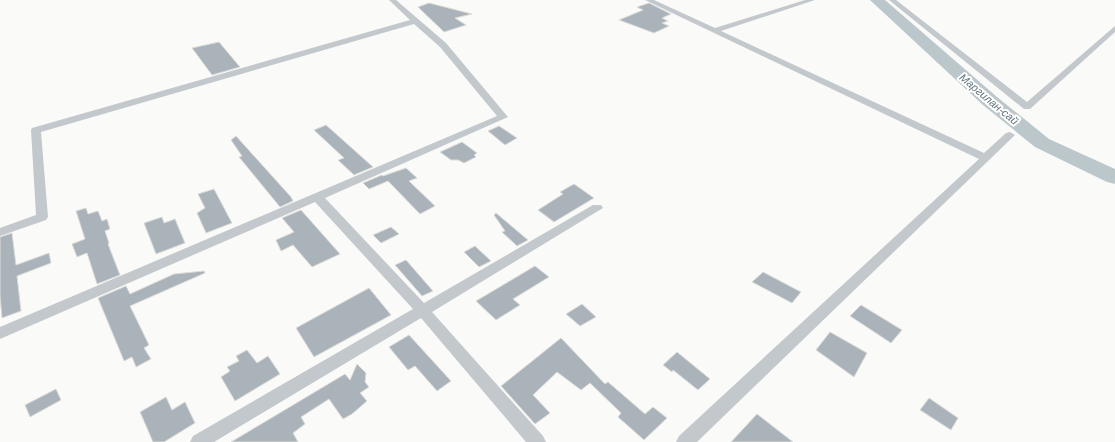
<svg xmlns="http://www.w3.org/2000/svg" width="1115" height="442" font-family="Helvetica,sans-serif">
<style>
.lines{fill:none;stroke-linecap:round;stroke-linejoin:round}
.river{fill:#bbc7cb;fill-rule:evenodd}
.building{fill:#aab3b9;stroke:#dcdcda}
.minor{fill:#c3c8cc;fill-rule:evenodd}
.labels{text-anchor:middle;stroke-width:4;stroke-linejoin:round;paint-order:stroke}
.far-water-label{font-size:11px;font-style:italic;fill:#60757c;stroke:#fff}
</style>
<rect width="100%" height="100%" fill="#fafaf8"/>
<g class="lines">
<!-- river -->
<path class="river" d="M 870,0 L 885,0 L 997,97 L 1049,139 L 1115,169 L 1115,184 L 1107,182 L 1035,147 L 983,105 Z"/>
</g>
<!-- building -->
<path class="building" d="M 429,3 L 472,14 L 455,18 L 466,25 L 444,32 L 418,7 Z
M 649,3 L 671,14 L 662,18 L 668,21 L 662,23 L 669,26 L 654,33 L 619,20 L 643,10 L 637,7 Z
M 219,42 L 240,67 L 212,75 L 192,48 Z
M 326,125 L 373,167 L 354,175 L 338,160 L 344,158 L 314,130 Z
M 499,126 L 517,138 L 505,145 L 488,131 Z
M 236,136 L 291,197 L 293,201 L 280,207 L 239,157 L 242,156 L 231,140 Z
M 462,142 L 477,153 L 474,155 L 476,157 L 464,163 L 458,160 L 451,160 L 440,152 Z
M 406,168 L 417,178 L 409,181 L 435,206 L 420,214 L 388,181 L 369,189 L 363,183 L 382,175 L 383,176 Z
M 574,184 L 594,198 L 554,222 L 538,210 L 563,194 L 560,192 Z
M 214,189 L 232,223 L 206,233 L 197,213 L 205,208 L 198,194 Z
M 86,208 L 88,214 L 98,211 L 102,221 L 107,219 L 110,229 L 105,231 L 109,243 L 108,244 L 120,275 L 97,284 L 87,253 L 77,257 L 72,244 L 85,239 L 76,211 Z
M 301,210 L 340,254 L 312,267 L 293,245 L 281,251 L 276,240 L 294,232 L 282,218 Z
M 496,213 L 528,240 L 517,246 L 502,232 L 505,231 L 494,215 Z
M 162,217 L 164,223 L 175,219 L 185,243 L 156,254 L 144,223 Z
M 391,227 L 399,234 L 381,243 L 373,235 Z
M 12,233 L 16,265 L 49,253 L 51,263 L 17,276 L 21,311 L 2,318 L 0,296 L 0,237 Z
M 475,246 L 491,261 L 479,267 L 464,252 Z
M 406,260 L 433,291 L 422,296 L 395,265 Z
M 535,266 L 549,277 L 513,299 L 520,305 L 496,320 L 476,301 Z
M 204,271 L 205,273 L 130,306 L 149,345 L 144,348 L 151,359 L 136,367 L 132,357 L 124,361 L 98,298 L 126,286 L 130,294 L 174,274 Z
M 763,272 L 801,292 L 792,303 L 752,282 Z
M 369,288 L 391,315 L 314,357 L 296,328 Z
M 582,304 L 596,317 L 580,326 L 566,314 Z
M 861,305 L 902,330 L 891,343 L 850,316 Z
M 830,332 L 867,353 L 854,377 L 816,350 Z
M 409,335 L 451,381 L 437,391 L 415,366 L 408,370 L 389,347 Z
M 561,338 L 605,384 L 608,382 L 645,414 L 653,407 L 667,418 L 644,440 L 618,417 L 621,413 L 590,383 L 581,390 L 557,372 L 533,395 L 550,413 L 535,424 L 501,386 Z
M 247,350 L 257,363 L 268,356 L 280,374 L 235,401 L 221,377 L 230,371 L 227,367 L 239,361 L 236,356 Z
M 677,352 L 710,379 L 698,390 L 673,370 L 672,372 L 663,365 Z
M 357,364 L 366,373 L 365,382 L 369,387 L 360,393 L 367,401 L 352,414 L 343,419 L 329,399 L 301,417 L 305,424 L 293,433 L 298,442 L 231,442 L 345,374 L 350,380 Z
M 56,389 L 61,400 L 30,417 L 25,405 Z
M 166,397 L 172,410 L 185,402 L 195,423 L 164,442 L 153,442 L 140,412 Z
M 929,398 L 958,418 L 951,430 L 920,410 Z
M 757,414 L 793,442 L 731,442 Z"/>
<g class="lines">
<!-- minor -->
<path class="minor" d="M 389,0 L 396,0 L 446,43 L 508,117 L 325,198 L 424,303 L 593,205 L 601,205 L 603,208 L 432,312 L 543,436 L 546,442 L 526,442 L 421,318 L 214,442 L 190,442 L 193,436 L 413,309 L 315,202 L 0,339 L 0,327 L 497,116 L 440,47 L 414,24 L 41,132 L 48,217 L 46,220 L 0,236 L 0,228 L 36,215 L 31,130 L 32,128 L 410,20 Z
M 645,0 L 654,0 L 715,28 L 805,0 L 815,0 L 721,31 L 984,153 L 1006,133 L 1010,132 L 1015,135 L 697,442 L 676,442 L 679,436 L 979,159 Z
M 889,0 L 896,0 L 1027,102 L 1115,26 L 1115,32 L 1030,109 L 1024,109 Z"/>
</g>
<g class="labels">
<!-- far-water labels -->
<g class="far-water-label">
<text transform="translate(989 99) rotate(40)" y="4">Маргилан-сай</text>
</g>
</g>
</svg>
